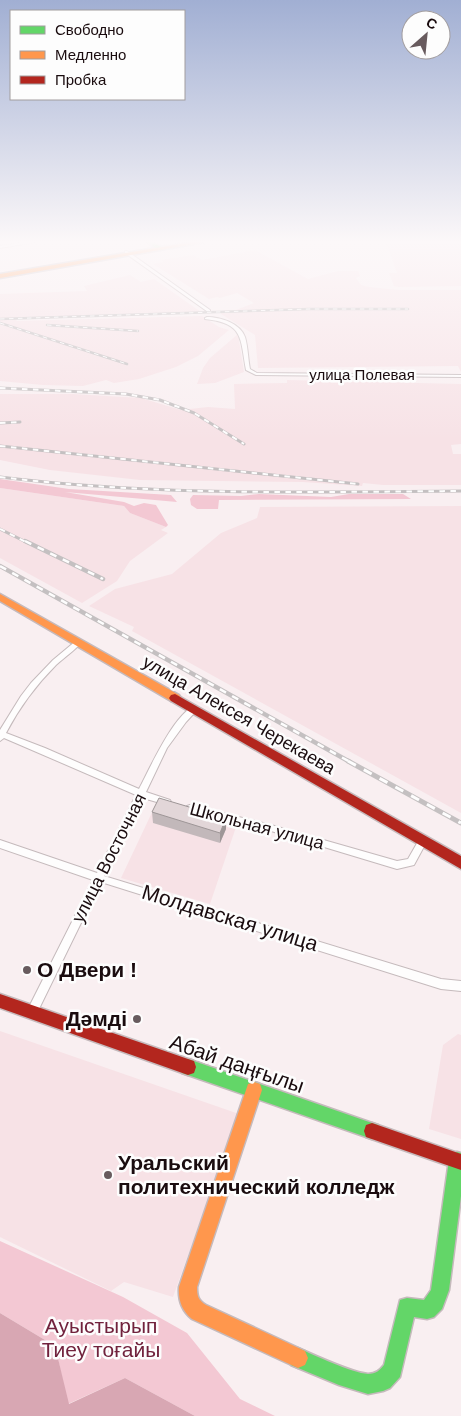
<svg xmlns="http://www.w3.org/2000/svg" width="461" height="1416" font-family="Helvetica,sans-serif">
<style>
.built{fill:#f7e2e6}
.forest{fill:#f3c8d3}
.water{fill:#d8a7b3}
.lines{fill:none;stroke-linecap:round;stroke-linejoin:round}
.street-casing{stroke:#c5babc;stroke-width:2}
.fast-casing{stroke:#c5babc;stroke-width:3}
.slow-casing{stroke:#c5babc;stroke-width:3}
.jam-casing{stroke:#c5babc;stroke-width:3}
.street{fill:#fefdfd;fill-rule:evenodd}
.fast{fill:#63d668;fill-rule:evenodd}
.slow{fill:#ff974d;fill-rule:evenodd}
.jam{fill:#b3261e;fill-rule:evenodd}
.rail-far3-casing{stroke:#c4c0c1;stroke-width:2.5}
.rail-far2-casing{stroke:#c4c0c1;stroke-width:3}
.rail-far1-casing{stroke:#c4c0c1;stroke-width:4.5}
.rail-casing{stroke:#c4c0c1;stroke-width:5}
.rail-far3{stroke:#fdfdfd;stroke-width:1;stroke-dasharray:4.5;stroke-linecap:butt}
.rail-far2{stroke:#fdfdfd;stroke-width:2;stroke-dasharray:5.5;stroke-linecap:butt}
.rail-far1{stroke:#fdfdfd;stroke-width:2.5;stroke-dasharray:7;stroke-linecap:butt}
.rail{stroke:#fdfdfd;stroke-width:3;stroke-dasharray:9;stroke-linecap:butt}
.wall{fill:#c2b8ba}
.shaded-wall{fill:#9e9697}
.building{fill:#e2d6d8;stroke:#9e9697}
.poi-dot{fill:#685b5e;stroke:#fdfdfd;stroke-width:2}
.labels{text-anchor:middle;stroke-width:5;stroke-linejoin:round;paint-order:stroke}
.far-street-label{font-size:15px;fill:#1a0c0f;stroke:#fdfdfd}
.street-label{font-size:18px;fill:#1a0c0f;stroke:#fdfdfd}
.near-street-label{font-size:21px;fill:#1a0c0f;stroke:#fdfdfd}
.near-poi-label{font-size:21px;font-weight:bold;fill:#1a0c0f;stroke:#fdfdfd;text-anchor:start}
.near-park-label{font-size:21px;fill:#71223d;stroke:#fdfdfd}
</style>
<rect width="100%" height="100%" fill="#f9eff1"/>
<!-- built -->
<path class="built" d="M 386,242 L 461,242 L 461,286 L 398,287 L 394,286 L 389,273 L 397,273 Z
M 255,250 L 308,279 L 338,271 L 358,271 L 360,276 L 356,278 L 361,285 L 369,287 L 398,290 L 461,290 L 461,372 L 458,366 L 258,368 L 255,335 L 221,314 L 222,311 L 236,310 L 254,303 L 237,293 L 220,298 L 217,297 L 209,299 L 153,264 L 163,262 L 161,260 L 193,255 L 202,260 Z
M 130,275 L 141,282 L 154,279 L 201,312 L 15,319 L 17,321 L 202,316 L 219,327 L 229,330 L 198,356 L 176,367 L 139,379 L 114,383 L 106,380 L 83,386 L 43,385 L 0,381 L 0,294 L 87,291 L 84,286 Z
M 238,334 L 244,372 L 215,383 L 197,384 L 203,368 L 210,358 Z
M 287,380 L 461,384 L 461,444 L 451,445 L 453,454 L 461,454 L 461,485 L 383,485 L 363,483 L 362,486 L 303,482 L 140,480 L 50,470 L 0,460 L 0,394 L 72,394 L 141,398 L 181,410 L 208,407 L 235,409 L 234,384 L 287,383 Z
M 0,488 L 124,506 L 130,513 L 166,527 L 161,530 L 168,533 L 130,561 L 117,581 L 82,603 L 0,558 Z
M 461,506 L 461,813 L 132,631 L 134,627 L 89,606 L 115,589 L 172,574 L 221,533 L 257,518 L 260,507 Z
M 155,806 L 236,827 L 210,904 L 121,878 Z
M 0,1031 L 239,1114 L 173,1297 L 124,1282 L 111,1291 L 0,1237 Z
M 458,1034 L 461,1035 L 461,1139 L 429,1129 L 443,1045 Z"/>
<!-- forest -->
<path class="forest" d="M 0,479 L 69,489 L 171,495 L 177,502 L 65,492 L 124,502 L 134,506 L 144,503 L 156,505 L 168,525 L 166,527 L 130,513 L 124,506 L 0,488 Z
M 259,494 L 331,497 L 349,494 L 403,494 L 411,499 L 219,500 L 218,509 L 197,509 L 191,505 L 190,499 L 193,495 L 241,496 Z
M 0,1241 L 123,1297 L 187,1333 L 240,1399 L 275,1416 L 195,1416 L 125,1378 L 68,1404 L 55,1346 L 0,1313 Z"/>
<!-- water -->
<path class="water" d="M 0,1313 L 55,1346 L 69,1404 L 125,1378 L 195,1416 L 0,1416 Z"/>
<g class="lines">
<!-- street casing -->
<g class="street-casing">
<path id="street" d="M 26,242 L 36,242 L 0,248 L 0,246 Z
M 125,251 L 127,251 L 210,310 L 210,312 L 208,312 L 125,253 Z
M 207,317 C 220,317 240,323 245,337 C 248,347 248,359 250,369 L 257,373 L 461,375 L 461,377 L 256,375 L 246,370 C 240,338 244,323 205,319 L 205,318 Z
M 77,640 L 79,640 L 82,642 C 75,650 65,657 56,665 C 36,685 19,708 6,733 L 45,748 L 139,789 C 150,768 173,716 194,706 L 198,709 L 186,722 L 167,748 L 146,792 L 170,800 L 171,802 L 170,804 L 167,805 L 143,798 L 104,876 L 441,979 L 461,981 L 461,991 L 441,989 L 101,882 L 36,1015 L 32,1017 L 28,1015 L 27,1012 L 28,1009 L 93,880 L 0,848 L 0,840 L 97,873 L 136,795 L 18,744 L 4,738 L 0,741 L 0,730 L 21,696 L 31,683 L 53,660 Z
M 190,805 L 271,825 L 397,861 L 408,859 L 420,838 L 423,837 L 426,838 L 427,841 L 414,865 L 397,869 L 271,831 L 187,810 L 186,808 L 187,806 Z"/>
</g>
<!-- fast casing -->
<g class="fast-casing">
<path id="fast" d="M 147,242 L 154,242 L 164,249 L 159,250 Z
M 188,1059 L 372,1123 L 378,1125 L 380,1131 L 378,1137 L 372,1139 L 188,1075 L 182,1073 L 180,1067 L 182,1061 Z
M 457,1152 L 461,1153 L 461,1196 L 449,1290 L 442,1309 L 434,1317 L 427,1319 L 414,1317 L 400,1377 L 390,1388 L 383,1391 L 368,1394 L 339,1385 L 291,1365 L 288,1358 L 291,1351 L 298,1348 C 314,1355 352,1373 368,1374 C 376,1374 380,1370 384,1365 L 400,1300 L 407,1298 L 424,1300 L 431,1290 L 449,1160 L 451,1154 Z"/>
</g>
<!-- slow casing -->
<g class="slow-casing">
<path id="slow" d="M 191,242 L 205,242 L 0,278 L 0,274 Z
M 0,594 L 179,695 L 181,698 L 179,701 L 171,701 L 0,601 Z
M 254,1082 L 260,1084 L 262,1090 L 197,1287 C 197,1296 198,1300 206,1305 L 305,1351 L 308,1358 L 305,1365 L 298,1368 L 192,1319 C 182,1311 178,1300 179,1287 L 246,1090 L 248,1084 Z"/>
</g>
<!-- jam casing -->
<g class="jam-casing">
<path id="jam" d="M 175,694 L 461,856 L 461,869 L 171,701 L 169,698 L 171,695 Z
M 0,994 L 188,1059 L 194,1061 L 196,1067 L 194,1073 L 188,1075 L 0,1008 Z
M 372,1123 L 461,1154 L 461,1170 L 366,1137 L 364,1131 L 366,1125 Z"/>
</g>
<!-- street -->
<use href="#street" class="street"/>
<!-- fast -->
<use href="#fast" class="fast"/>
<!-- slow -->
<use href="#slow" class="slow"/>
<!-- jam -->
<use href="#jam" class="jam"/>
<!-- rail-far3 casing -->
<g class="rail-far3-casing">
<path id="rail-far3" d="M 0,319 L 309,309 L 408,309
M 0,323 L 127,364
M 47,325 L 138,331"/>
</g>
<!-- rail-far2 casing -->
<g class="rail-far2-casing">
<path id="rail-far2" d="M 0,388 L 126,394 L 160,400 L 194,413 L 244,444
M 0,423 L 20,422
M 0,446 L 358,484
M 0,477 C 153,496 307,492 461,491
M 0,529 L 28,543"/>
</g>
<!-- rail-far1 casing -->
<g class="rail-far1-casing">
<path id="rail-far1" d="M 25,541 L 103,579
M 0,566 L 350,762"/>
</g>
<!-- rail casing -->
<g class="rail-casing">
<path id="rail" d="M 348,761 L 461,823"/>
</g>
<!-- rail-far3 -->
<use href="#rail-far3" class="rail-far3"/>
<!-- rail-far2 -->
<use href="#rail-far2" class="rail-far2"/>
<!-- rail-far1 -->
<use href="#rail-far1" class="rail-far1"/>
<!-- rail -->
<use href="#rail" class="rail"/>
</g>
<!-- wall -->
<path class="wall" d="M 152,812 L 226,818 L 226,829 L 220,843 L 153,823 Z"/>
<!-- shaded-wall -->
<path class="shaded-wall" d="M 226,818 L 226,829 L 220,843 L 220,833 Z"/>
<!-- building -->
<path class="building" d="M 159,798 L 226,818 L 220,833 L 152,812 Z"/>
<!-- sky -->
<linearGradient id="sky" x2="0" y2="1"><stop stop-color="#a1afd3"/><stop offset="0.55" stop-color="#fcf8f9"/><stop offset="1" stop-color="#fcf8f9" stop-opacity="0"/></linearGradient>
<rect width="461" height="440" fill="url(#sky)"/>
<!-- markers -->
<g class="poi-dot">
<circle cx="27" cy="970" r="5"/>
<circle cx="137" cy="1019" r="5"/>
<circle cx="108" cy="1175" r="5"/>
</g>
<g class="labels">
<!-- far-street labels -->
<g class="far-street-label">
<text x="362" y="380">улица Полевая</text>
</g>
<!-- street labels -->
<g class="street-label">
<text transform="translate(239 715) rotate(30)" y="6">улица Алексея Черекаева</text>
<text transform="translate(257 826) rotate(15)" y="6">Школьная улица</text>
<text transform="translate(109 858) rotate(-63)" y="6">улица Восточная</text>
</g>
<!-- near-street labels -->
<g class="near-street-label">
<text transform="translate(230 918) rotate(17)" y="7">Молдавская улица</text>
<text transform="translate(237 1064) rotate(19)" y="7">Абай даңғылы</text>
</g>
<!-- near-poi labels -->
<g class="near-poi-label">
<text x="37" y="977">О Двери !</text>
<text x="127" y="1026" text-anchor="end">Дəмді</text>
<text x="118" y="1170">Уральский<tspan x="118" dy="24">политехнический колледж</tspan></text>
</g>
<!-- near-park labels -->
<g class="near-park-label">
<text x="101" y="1333">Ауыстырып<tspan x="101" dy="24">Тиеу тоғайы</tspan></text>
</g>
</g>
<!-- legend -->
<rect x="10" y="10" width="175" height="90" fill="#fdfdfd" stroke="#a29d9e"/>
<rect x="20" y="26" width="25" height="8" fill="#63d668" stroke="#a29d9e"/>
<text x="55" y="35" font-size="15" fill="#1a0c0f">Свободно</text>
<rect x="20" y="51" width="25" height="8" fill="#ff974d" stroke="#a29d9e"/>
<text x="55" y="60" font-size="15" fill="#1a0c0f">Медленно</text>
<rect x="20" y="76" width="25" height="8" fill="#b3261e" stroke="#a29d9e"/>
<text x="55" y="85" font-size="15" fill="#1a0c0f">Пробка</text>
<!-- north arrow -->
<g transform="translate(426 35) rotate(27)"><circle r="24" fill="#fdfdfd" stroke="#a29d9e"/>
<path d="M0-4L9 19L0 12L-9 19Z" fill="#685b5e"/>
<text y="-8" font-size="14" font-weight="bold" text-anchor="middle" fill="#1a0c0f">С</text>
</g>
</svg>
